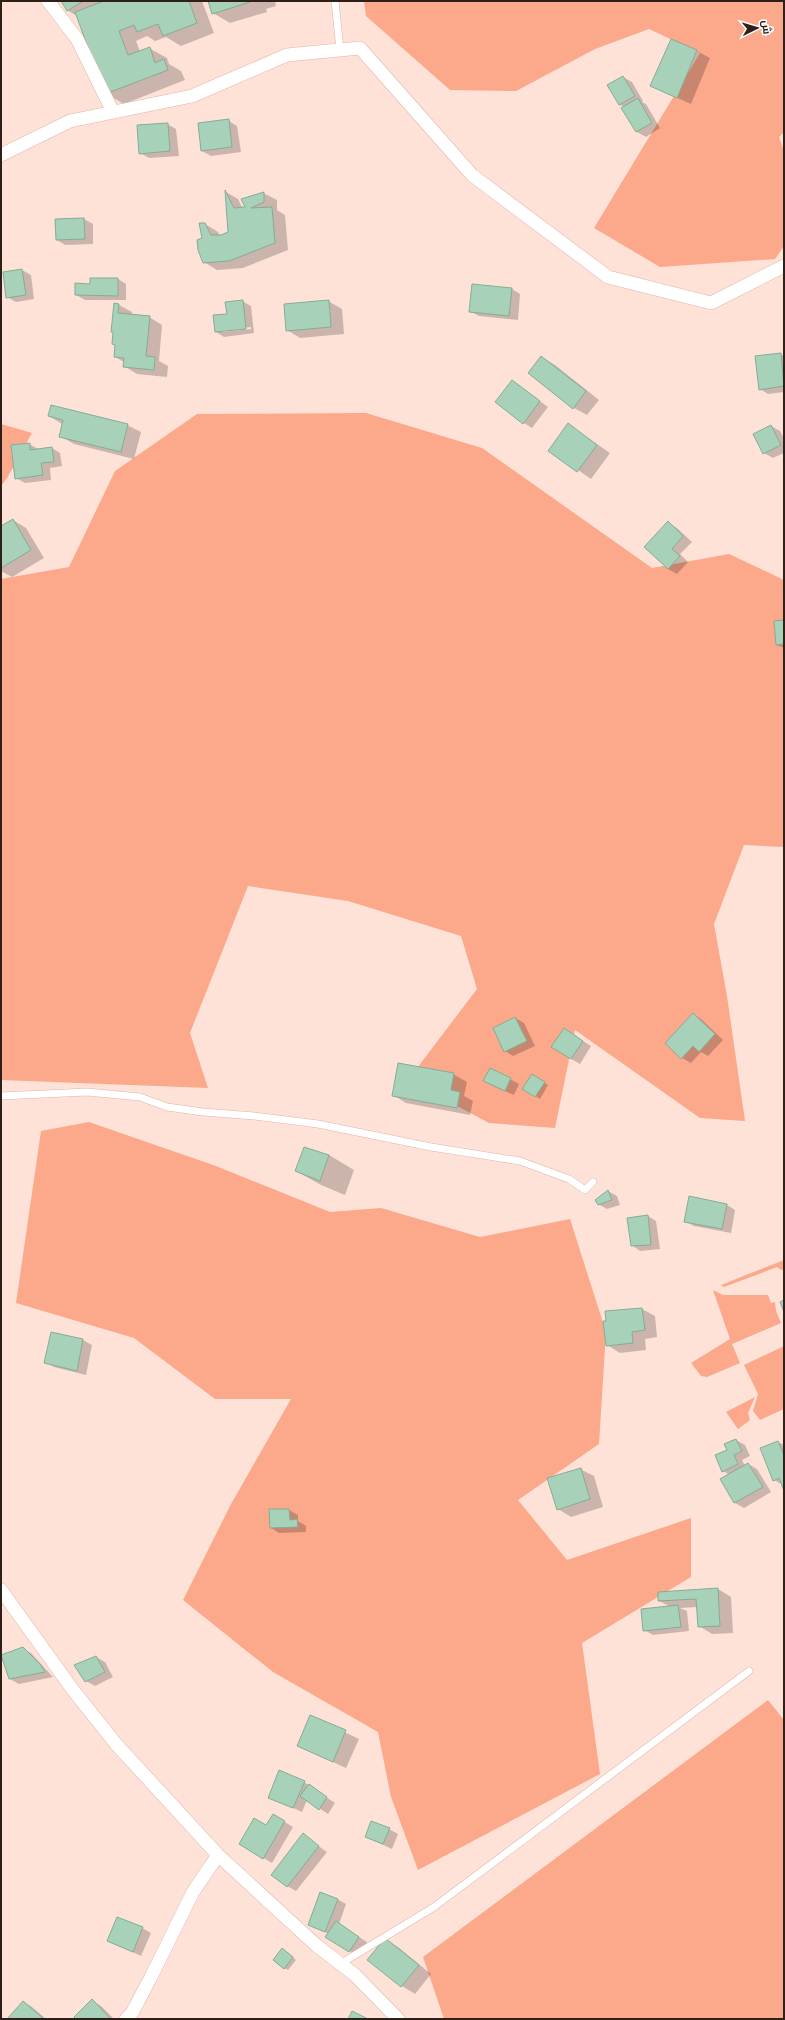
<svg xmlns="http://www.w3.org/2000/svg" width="785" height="2020" font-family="'Space Grotesk',Cairo,sans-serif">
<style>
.green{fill:#fca88b}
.shadow{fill:#0003;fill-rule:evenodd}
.building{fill:#a7d2b9;stroke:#83ad95}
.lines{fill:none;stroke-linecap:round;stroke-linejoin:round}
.lane-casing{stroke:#e1b4a5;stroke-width:8}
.street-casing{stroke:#e1b4a5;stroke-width:14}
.lane{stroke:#fff;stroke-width:7}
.street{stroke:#fff;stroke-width:13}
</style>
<rect width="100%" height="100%" fill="#fee2d8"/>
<!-- green -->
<path class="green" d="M 364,1 L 784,1 L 784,132 L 779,137 L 784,151 L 784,246 L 775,259 L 660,267 L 594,228 L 700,53 L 649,29 L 595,49 L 516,91 L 450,90 L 366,16 Z
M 366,413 L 482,448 L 652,568 L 729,554 L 784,580 L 784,847 L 744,845 L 714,924 L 727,996 L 745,1121 L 700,1118 L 575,1030 L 555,1128 L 489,1123 L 408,1080 L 477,989 L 461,936 L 348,901 L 248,886 L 190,1033 L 208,1088 L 1,1080 L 1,579 L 69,567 L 115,471 L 197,414 Z
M 1,424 L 32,433 L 7,478 L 1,486 Z
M 89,1122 L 216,1166 L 330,1212 L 381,1208 L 480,1237 L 570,1219 L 606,1332 L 599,1444 L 518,1500 L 567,1560 L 691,1518 L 691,1577 L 582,1643 L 600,1774 L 418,1870 L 391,1797 L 378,1732 L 273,1672 L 183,1600 L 231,1504 L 291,1399 L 215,1399 L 134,1338 L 16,1303 L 41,1131 Z
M 784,1260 L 784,1269 L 781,1270 L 777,1267 L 724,1287 L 721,1285 Z
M 713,1290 L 723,1295 L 768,1295 L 771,1303 L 775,1302 L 776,1311 L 781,1323 L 732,1344 L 740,1363 L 707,1377 L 701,1376 L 691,1363 L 730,1339 Z
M 784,1346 L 784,1409 L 760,1420 L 753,1411 L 758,1394 L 744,1365 Z
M 755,1397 L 748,1413 L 750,1420 L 738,1429 L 726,1412 Z
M 768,1700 L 784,1720 L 784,2019 L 444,2019 L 423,1957 Z"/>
<!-- shadow -->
<path class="shadow" d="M 62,1 L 202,1 L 214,33 L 181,46 L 166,37 L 155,41 L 147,36 L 136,41 L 140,52 L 149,48 L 167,58 L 169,64 L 181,71 L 185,80 L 124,104 L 106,94 L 77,16 L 67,10 Z
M 209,1 L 275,1 L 276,6 L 266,9 L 267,12 L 230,23 L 213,13 Z
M 697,51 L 710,58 L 691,104 L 651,86 Z
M 623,77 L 632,82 L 643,101 L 642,102 L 646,104 L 660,128 L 646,137 L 637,132 L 623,108 L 624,107 L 620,105 L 609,85 Z
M 229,121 L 237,126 L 241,152 L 211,156 L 202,151 Z
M 167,124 L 176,129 L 179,156 L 149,158 L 140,153 Z
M 226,192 L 238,199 L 243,209 L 246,208 L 263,193 L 277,200 L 277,210 L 285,215 L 288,250 L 243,268 L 217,270 L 204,262 L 203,238 L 205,224 L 218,232 L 220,236 L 229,232 Z
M 84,219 L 93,224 L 93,244 L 65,245 L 57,240 Z
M 22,270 L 31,275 L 34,299 L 16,302 L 7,297 Z
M 118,279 L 126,284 L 126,300 L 85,300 L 76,295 Z
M 512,289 L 520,294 L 518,320 L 479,316 L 470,311 Z
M 242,301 L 251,306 L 254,333 L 224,337 L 216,332 L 228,315 ZM 251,327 L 251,329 L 222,332 L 222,330 Z
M 328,301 L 342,309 L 344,334 L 300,338 L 287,330 Z
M 119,305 L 132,312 L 132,316 L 149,317 L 162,325 L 159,361 L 168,366 L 167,377 L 137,374 L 124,366 L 124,362 L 115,357 L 116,346 L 113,344 Z
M 780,354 L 784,356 L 784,392 L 768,394 L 760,389 Z
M 541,357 L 555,365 L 599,400 L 587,415 L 574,408 Z
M 512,381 L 548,407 L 532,428 L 524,423 Z
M 49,416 L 127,425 L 141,432 L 134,459 L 74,444 L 60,436 L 62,424 Z
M 568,424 L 610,453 L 591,479 L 549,450 Z
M 771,426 L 780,431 L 784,439 L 784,453 L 773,458 L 764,453 Z
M 29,444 L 38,449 L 52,448 L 60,453 L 62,466 L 50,468 L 51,480 L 25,483 L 16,478 Z
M 13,520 L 26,528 L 44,558 L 12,577 L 1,571 L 1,527 Z
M 668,523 L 677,528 L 692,542 L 680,554 L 688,562 L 677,574 L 668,569 Z
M 784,621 L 784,648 L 777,645 Z
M 693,1014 L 701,1019 L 723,1040 L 708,1056 L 701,1052 L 691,1063 L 682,1058 Z
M 515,1018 L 524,1023 L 535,1046 L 513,1056 L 505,1051 Z
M 572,1034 L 591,1046 L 580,1064 L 571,1059 Z
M 453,1074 L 467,1082 L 464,1096 L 473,1101 L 470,1115 L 406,1103 L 393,1095 Z
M 532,1075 L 548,1085 L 540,1099 L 524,1089 Z
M 510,1079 L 519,1084 L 514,1095 L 493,1086 Z
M 305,1148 L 329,1155 L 354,1170 L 345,1195 L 321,1185 L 296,1171 Z
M 608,1191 L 617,1196 L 620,1205 L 607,1209 L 598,1204 Z
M 727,1205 L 735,1210 L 731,1233 L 694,1226 L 685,1221 Z
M 648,1216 L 656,1221 L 660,1249 L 640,1251 L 632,1245 Z
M 642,1309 L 655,1316 L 657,1337 L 645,1339 L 646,1350 L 620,1353 L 607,1345 L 606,1312 Z
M 83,1340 L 92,1345 L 86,1375 L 54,1367 L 45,1362 Z
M 736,1440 L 745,1445 L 750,1456 L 742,1460 L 745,1466 L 748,1464 L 757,1469 L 771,1492 L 744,1508 L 735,1503 L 722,1480 L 730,1475 L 723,1471 L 728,1450 Z
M 778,1442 L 784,1445 L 784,1488 L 783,1485 L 774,1480 L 761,1449 Z
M 580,1469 L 594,1476 L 603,1507 L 571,1517 L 558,1509 Z
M 289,1510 L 298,1515 L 298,1521 L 306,1526 L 306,1532 L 279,1533 L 271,1528 Z
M 718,1589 L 731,1597 L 733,1633 L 712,1634 L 699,1626 L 698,1607 L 680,1608 L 687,1611 L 689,1631 L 653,1635 L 644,1630 L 671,1607 L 659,1601 Z
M 22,1648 L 31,1653 L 53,1677 L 19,1684 L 10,1679 Z
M 96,1657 L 105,1662 L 113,1677 L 95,1686 L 86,1681 Z
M 311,1716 L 359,1739 L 346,1768 L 298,1746 Z
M 304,1782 L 335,1803 L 328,1814 L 307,1800 L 302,1812 L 269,1797 Z
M 273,1815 L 293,1827 L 272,1863 L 240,1844 L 266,1827 Z
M 389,1829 L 398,1834 L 392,1849 L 366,1837 Z
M 303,1835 L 327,1852 L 296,1891 L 287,1886 Z
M 337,1899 L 346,1904 L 339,1924 L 367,1942 L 358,1956 L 327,1937 L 329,1934 L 309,1925 Z
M 142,1928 L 151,1933 L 141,1956 L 108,1941 Z
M 385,1939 L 398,1947 L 431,1974 L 415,1994 L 402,1986 L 369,1960 Z
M 287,1952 L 296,1960 L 288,1970 L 284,1968 Z
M 93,2001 L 101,2006 L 114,2019 L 77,2019 Z
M 24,2002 L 32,2007 L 46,2019 L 9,2019 Z"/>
<!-- building -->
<path class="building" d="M 61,1 L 83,1 L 67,11 Z
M 104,1 L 189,1 L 197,23 L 163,36 L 158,24 L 137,32 L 134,25 L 119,31 L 128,55 L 150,47 L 155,63 L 164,59 L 168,70 L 105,94 L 75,12 Z
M 208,1 L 249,1 L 250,2 L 212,14 Z
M 671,39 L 697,50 L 677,98 L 650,86 Z
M 623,76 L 635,96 L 619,105 L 607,85 Z
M 638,98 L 652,123 L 636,132 L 621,108 Z
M 229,119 L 232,147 L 201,151 L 198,123 Z
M 168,123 L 170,151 L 139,154 L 137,125 Z
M 225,190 L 234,208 L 245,207 L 241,199 L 264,192 L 264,202 L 251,208 L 272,207 L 275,243 L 229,261 L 203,263 L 198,250 L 197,240 L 202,238 L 199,223 L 205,223 L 211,235 L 221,235 L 228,232 Z
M 84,218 L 85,239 L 56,240 L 55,219 Z
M 22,269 L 26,295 L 6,298 L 3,272 Z
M 90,278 L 118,278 L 118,296 L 75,295 L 75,283 L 90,284 Z
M 472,284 L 512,288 L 509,316 L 469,312 Z
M 243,300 L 246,329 L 215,332 L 213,315 L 227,314 L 225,302 Z
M 329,300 L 331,327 L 286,331 L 284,304 Z
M 114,303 L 119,304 L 118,313 L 150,316 L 146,356 L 155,357 L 154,370 L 123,367 L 124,358 L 114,357 L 115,345 L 112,344 L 113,332 L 111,332 Z
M 781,353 L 784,386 L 759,390 L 755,356 Z
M 541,356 L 586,391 L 573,409 L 528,373 Z
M 512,380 L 540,401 L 523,424 L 495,402 Z
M 51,405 L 128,424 L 121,452 L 59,437 L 63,420 L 48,416 Z
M 568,423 L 597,445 L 577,472 L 548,451 Z
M 771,425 L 781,445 L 763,454 L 753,434 Z
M 30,443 L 30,450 L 52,447 L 54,462 L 41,463 L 43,475 L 15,479 L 11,445 Z
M 13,519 L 31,550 L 1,568 L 1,526 Z
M 668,521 L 683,536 L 672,549 L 680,556 L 668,569 L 644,547 Z
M 784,620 L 784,644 L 776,645 L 774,621 Z
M 693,1013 L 715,1034 L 699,1052 L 693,1046 L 681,1059 L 665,1043 Z
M 515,1017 L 527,1041 L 504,1052 L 493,1028 Z
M 564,1028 L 583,1041 L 571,1059 L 551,1047 Z
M 398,1063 L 454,1073 L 451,1090 L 460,1092 L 457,1108 L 392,1096 Z
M 490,1068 L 511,1078 L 505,1091 L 483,1081 Z
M 532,1074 L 545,1082 L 535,1097 L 522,1089 Z
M 304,1147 L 329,1155 L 320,1181 L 295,1171 Z
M 608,1190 L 612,1200 L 598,1205 L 595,1200 Z
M 689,1196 L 727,1204 L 722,1229 L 684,1222 Z
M 648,1215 L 651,1245 L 631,1246 L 627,1218 Z
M 784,1300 L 784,1312 L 780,1302 Z
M 642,1308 L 645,1330 L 632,1332 L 633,1343 L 606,1346 L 603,1321 L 606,1321 L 605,1311 Z
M 51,1332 L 83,1339 L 77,1371 L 44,1363 Z
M 736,1439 L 742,1451 L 734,1455 L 738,1464 L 722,1472 L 715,1455 L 727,1450 L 724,1444 Z
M 778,1441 L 784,1455 L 784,1491 L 779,1478 L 773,1481 L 760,1448 Z
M 748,1463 L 763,1487 L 734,1503 L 720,1479 Z
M 581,1468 L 590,1499 L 557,1510 L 547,1478 Z
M 269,1509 L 289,1509 L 290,1520 L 297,1519 L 298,1527 L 270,1528 Z
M 718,1588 L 720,1626 L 698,1627 L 696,1599 L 658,1601 L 658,1592 Z
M 678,1605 L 681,1627 L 643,1631 L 641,1609 Z
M 23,1647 L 40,1664 L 45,1672 L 9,1679 L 1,1655 Z
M 96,1656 L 105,1672 L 85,1682 L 74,1665 Z
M 310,1715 L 346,1730 L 333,1762 L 297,1746 Z
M 279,1770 L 305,1781 L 293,1808 L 268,1798 Z
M 309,1784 L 327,1797 L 319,1810 L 300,1796 Z
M 273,1814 L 285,1821 L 263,1859 L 239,1844 L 254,1818 L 266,1825 Z
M 371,1821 L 390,1828 L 383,1844 L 365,1837 Z
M 303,1833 L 319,1846 L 287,1887 L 271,1875 Z
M 320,1892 L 338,1899 L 325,1932 L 308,1925 Z
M 117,1917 L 143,1927 L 133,1952 L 107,1941 Z
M 336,1921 L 359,1937 L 349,1952 L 325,1937 Z
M 385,1938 L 419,1965 L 401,1987 L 367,1960 Z
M 282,1948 L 293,1957 L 284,1969 L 273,1960 Z
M 92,1999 L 110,2018 L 109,2019 L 76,2019 L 74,2017 Z
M 23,2001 L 44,2019 L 7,2019 Z
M 352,2011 L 366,2018 L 366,2019 L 348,2019 Z"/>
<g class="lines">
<!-- lane casing -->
<g class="lane-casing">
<path id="lane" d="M 335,1 L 340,50
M 1,1096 L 87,1092 L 140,1097 L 167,1107 L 203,1112 L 254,1116 L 318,1124 L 431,1147 L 520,1161 L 569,1179 L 585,1190 L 593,1182
M 340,1964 L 434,1907 L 749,1671"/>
</g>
<!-- street casing -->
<g class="street-casing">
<path id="street" d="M 48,1 L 77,39 L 113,112
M 1,155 L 70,121 L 192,96 L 287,55 L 360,48 L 472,175 L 608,277 L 711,303 L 784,266
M 1,1590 L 73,1690 L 116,1744 L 218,1855 L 316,1945 L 355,1975 L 398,2019
M 126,2019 L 132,2013 L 152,1975 L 193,1892 L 218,1855"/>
</g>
<!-- lane -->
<use href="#lane" class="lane"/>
<!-- street -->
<use href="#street" class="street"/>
</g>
<!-- border -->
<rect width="785" height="2020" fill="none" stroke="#2f1f19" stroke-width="4"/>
<!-- north arrow -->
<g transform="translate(757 28) rotate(85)" stroke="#ffffff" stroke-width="3" paint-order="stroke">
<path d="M0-3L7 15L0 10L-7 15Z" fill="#2f1f19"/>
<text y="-6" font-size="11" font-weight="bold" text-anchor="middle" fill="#2f1f19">ش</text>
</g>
</svg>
